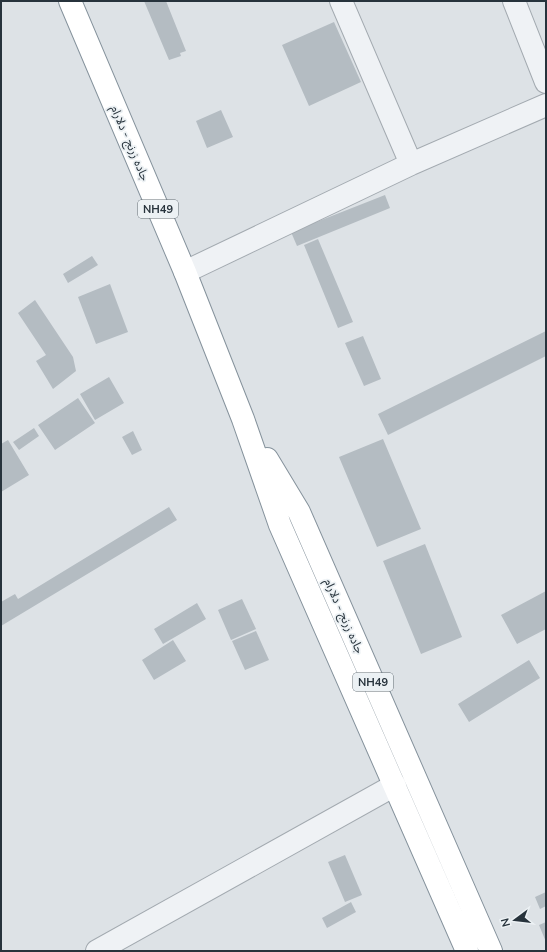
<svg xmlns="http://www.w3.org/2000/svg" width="547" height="952" font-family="Mulish,'Noto Sans Arabic',sans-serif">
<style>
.building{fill:#b4bcc2}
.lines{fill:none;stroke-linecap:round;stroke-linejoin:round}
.minor-casing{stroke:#a3aab0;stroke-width:24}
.highway-casing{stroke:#85929c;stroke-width:24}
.minor{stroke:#eff2f5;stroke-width:22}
.highway{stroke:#fff;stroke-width:22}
.labels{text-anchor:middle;stroke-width:3.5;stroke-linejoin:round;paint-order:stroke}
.shield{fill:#ecf1f4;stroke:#626c73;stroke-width:1}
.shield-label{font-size:11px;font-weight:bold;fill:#27333c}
.street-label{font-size:12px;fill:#27333c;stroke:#ecf1f4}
</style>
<rect width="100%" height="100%" fill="#dde2e6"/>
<!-- building -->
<path class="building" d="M 144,1 L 166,1 L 186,51 L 180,53 L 181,56 L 169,60 Z
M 334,22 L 361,82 L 309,106 L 282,45 Z
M 221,110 L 233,137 L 207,148 L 196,121 Z
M 385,195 L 390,208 L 297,246 L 291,232 Z
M 318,239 L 353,322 L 338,328 L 304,245 Z
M 92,256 L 98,265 L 68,283 L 63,274 Z
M 110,284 L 128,332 L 96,344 L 78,297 Z
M 35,300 L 73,357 L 76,371 L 53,389 L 36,361 L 46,355 L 18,313 Z
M 546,331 L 546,356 L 388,435 L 378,414 Z
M 363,336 L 381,379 L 364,386 L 345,343 Z
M 109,377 L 124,403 L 95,420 L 80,394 Z
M 78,398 L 95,423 L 55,450 L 38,425 Z
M 34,428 L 39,436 L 19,450 L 13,442 Z
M 133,431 L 142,450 L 132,455 L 122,437 Z
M 383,439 L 421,529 L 377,547 L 339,457 Z
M 8,440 L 29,475 L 1,492 L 1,444 Z
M 169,507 L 177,520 L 1,626 L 1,602 L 15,594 L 18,599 Z
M 425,544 L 462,637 L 421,654 L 383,561 Z
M 546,591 L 546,629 L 517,644 L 501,615 Z
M 242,599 L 256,629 L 231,640 L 218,610 Z
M 197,603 L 206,619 L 163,644 L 154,629 Z
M 256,631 L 269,660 L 245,670 L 232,641 Z
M 173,640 L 186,661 L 154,680 L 142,660 Z
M 529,660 L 540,678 L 469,722 L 458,704 Z
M 345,855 L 362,895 L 345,902 L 328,862 Z
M 546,892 L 546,906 L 540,909 L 535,897 Z
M 351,902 L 356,912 L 327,928 L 322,918 Z
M 546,922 L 546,942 L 539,925 Z"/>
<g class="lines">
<!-- minor casing -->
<g class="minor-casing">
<path id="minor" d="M 341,1 L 411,164
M 514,1 L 546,82
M 185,272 L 411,164 L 546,105
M 97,951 L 395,785"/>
</g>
<!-- highway casing -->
<g class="highway-casing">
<path id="highway" d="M 70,1 L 185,272 L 243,419 L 280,525 L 467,951
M 267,459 L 299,512 L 491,951"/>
</g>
<!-- minor -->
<use href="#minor" class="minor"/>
<!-- highway -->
<use href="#highway" class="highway"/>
</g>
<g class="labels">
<!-- shield labels -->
<g class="shield">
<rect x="138" y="200" width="40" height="18" rx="3"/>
<rect x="353" y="673" width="40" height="18" rx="3"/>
</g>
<g class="shield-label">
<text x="158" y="213">NH49</text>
<text x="373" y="686">NH49</text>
</g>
<!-- street labels -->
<g class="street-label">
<text transform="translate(130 143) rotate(67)" y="4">جاده زرنج - دلارام</text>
<text transform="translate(344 616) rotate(66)" y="4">جاده زرنج - دلارام</text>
</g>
</g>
<!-- border -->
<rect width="547" height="952" fill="none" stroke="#27333c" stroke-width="4"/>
<!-- north arrow -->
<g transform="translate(515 920) rotate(255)" stroke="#ecf1f4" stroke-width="3" paint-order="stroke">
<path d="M0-3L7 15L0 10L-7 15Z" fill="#27333c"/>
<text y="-6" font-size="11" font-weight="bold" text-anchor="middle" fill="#27333c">N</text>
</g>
</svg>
